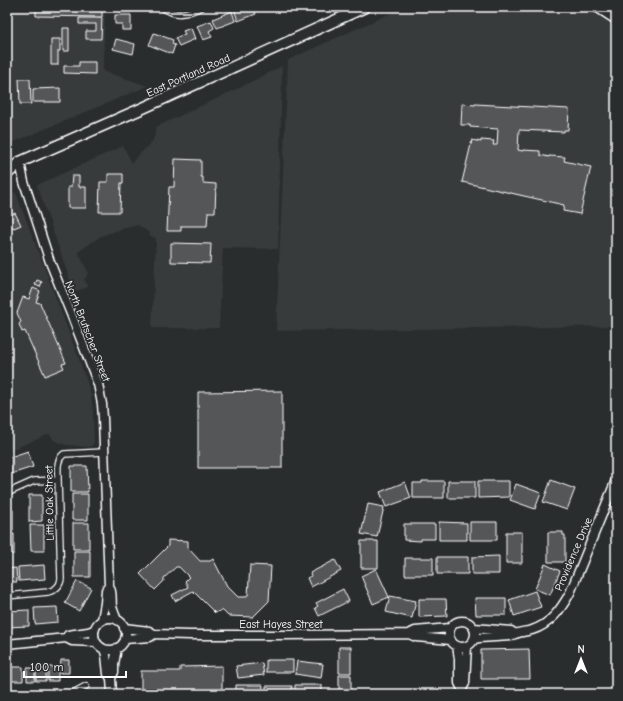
<svg xmlns="http://www.w3.org/2000/svg" width="623" height="701" font-family="'Comic Neue',sans-serif">
<style>
.built{fill:#373a3b}
.building{fill:#555758;stroke:#fff}
.lines{fill:none;stroke-linecap:round;stroke-linejoin:round}
.street-casing{stroke:#fff;stroke-width:8}
.secondary-casing{stroke:#fff;stroke-width:11}
.highway-casing{stroke:#fff;stroke-width:13}
.street{stroke:#2a2d2e;stroke-width:5.5}
.secondary{stroke:#2a2d2e;stroke-width:8}
.highway{stroke:#2a2d2e;stroke-width:10}
.labels{text-anchor:middle;stroke-width:3.5;stroke-linejoin:round;paint-order:stroke}
.street-label{font-size:11px;fill:#fff;stroke:#2a2d2e}
</style>
<rect width="100%" height="100%" fill="#2a2d2e"/>
<filter id="ink" filterUnits="userSpaceOnUse"><feTurbulence type="fractalNoise" baseFrequency=".025" numOctaves="2"/><feDisplacementMap in="SourceGraphic" scale="8" xChannelSelector="R" yChannelSelector="G"/><feConvolveMatrix kernelMatrix="1 2 1 2 8 2 1 2 1" color-interpolation-filters="sRGB"/></filter>
<g filter="url(#ink)">
<!-- built -->
<path class="built" d="M 9,7 L 105,7 L 103,71 L 148,86 L 7,145 Z
M 404,7 L 616,7 L 616,326 L 276,331 L 288,60 Z
M 282,66 L 278,249 L 223,248 L 219,328 L 152,328 L 156,238 L 150,236 L 148,232 L 138,225 L 125,228 L 101,236 L 78,252 L 88,272 L 86,278 L 84,279 L 88,287 L 74,292 L 37,185 L 123,146 L 132,163 L 134,160 L 149,145 L 153,140 L 155,133 L 156,127 L 241,87 Z
M 7,191 L 16,193 L 79,359 L 87,382 L 91,395 L 93,410 L 94,443 L 91,446 L 88,447 L 66,445 L 55,441 L 49,434 L 7,452 Z"/>
<!-- building -->
<path class="building" d="M 120,7 L 131,7 L 131,12 L 120,12 Z
M 240,7 L 242,7 L 242,8 L 245,7 L 253,7 L 256,14 L 238,21 L 234,9 Z
M 36,9 L 102,10 L 102,17 L 36,16 Z
M 232,11 L 235,21 L 217,28 L 213,19 Z
M 115,15 L 131,15 L 131,30 L 122,30 L 122,24 L 115,24 Z
M 79,18 L 102,18 L 101,39 L 86,39 L 86,31 L 96,31 L 96,24 L 79,24 Z
M 211,21 L 214,28 L 209,31 L 212,37 L 203,40 L 197,26 Z
M 63,28 L 69,28 L 69,51 L 63,51 Z
M 191,28 L 195,39 L 179,46 L 175,38 L 185,34 L 183,31 Z
M 154,33 L 173,40 L 172,44 L 175,45 L 172,54 L 149,45 Z
M 51,39 L 60,39 L 60,51 L 58,51 L 58,65 L 51,65 Z
M 116,39 L 135,44 L 133,54 L 113,49 Z
M 79,62 L 95,62 L 95,74 L 64,73 L 64,66 L 79,66 Z
M 19,79 L 30,79 L 31,104 L 20,104 Z
M 60,88 L 60,102 L 33,102 L 33,89 Z
M 462,104 L 475,105 L 475,104 L 569,109 L 568,130 L 564,130 L 564,132 L 519,130 L 518,150 L 523,151 L 523,150 L 540,151 L 540,155 L 549,157 L 549,156 L 565,157 L 564,161 L 591,167 L 580,214 L 563,211 L 564,205 L 462,182 L 472,140 L 481,142 L 481,140 L 494,141 L 493,145 L 497,145 L 498,129 L 470,127 L 470,125 L 461,125 Z
M 175,159 L 201,160 L 201,177 L 203,177 L 203,183 L 216,184 L 215,212 L 208,212 L 207,226 L 181,226 L 181,231 L 167,231 L 169,187 L 174,187 Z
M 108,174 L 123,174 L 123,183 L 121,183 L 120,212 L 99,212 L 100,182 L 108,182 Z
M 72,176 L 79,176 L 79,187 L 86,187 L 86,208 L 68,208 L 68,187 L 71,187 Z
M 15,213 L 21,225 L 14,228 L 13,227 L 7,229 L 7,217 Z
M 171,243 L 211,244 L 210,263 L 171,262 Z
M 37,280 L 42,282 L 40,287 L 35,285 Z
M 33,288 L 40,291 L 36,302 L 40,303 L 66,363 L 62,364 L 64,368 L 45,376 L 25,331 L 22,332 L 19,324 L 21,322 L 17,313 L 23,297 L 29,299 Z
M 282,391 L 282,468 L 198,468 L 198,392 Z
M 28,451 L 33,467 L 8,475 L 7,471 L 7,458 Z
M 71,466 L 87,466 L 88,492 L 71,492 Z
M 551,480 L 575,489 L 567,510 L 543,502 Z
M 422,481 L 444,481 L 444,498 L 413,498 L 413,483 L 422,483 Z
M 448,481 L 475,481 L 475,498 L 448,498 Z
M 478,481 L 509,481 L 509,497 L 478,498 Z
M 405,482 L 411,498 L 386,507 L 380,492 Z
M 516,484 L 541,493 L 535,509 L 510,500 Z
M 72,494 L 88,494 L 88,520 L 72,520 Z
M 29,495 L 42,495 L 42,521 L 29,522 Z
M 368,504 L 384,507 L 377,537 L 361,534 Z
M 13,510 L 13,531 L 7,531 L 7,511 Z
M 439,522 L 467,523 L 467,540 L 439,540 Z
M 470,522 L 497,522 L 497,540 L 470,540 Z
M 73,523 L 89,523 L 89,549 L 73,549 Z
M 404,524 L 435,524 L 435,539 L 421,539 L 421,541 L 404,540 Z
M 30,525 L 44,525 L 44,551 L 31,551 Z
M 506,532 L 522,532 L 522,563 L 506,563 Z
M 548,532 L 563,532 L 563,535 L 565,535 L 565,562 L 548,562 Z
M 7,534 L 14,534 L 14,554 L 7,554 Z
M 168,540 L 188,541 L 188,548 L 200,561 L 210,561 L 213,559 L 227,586 L 238,597 L 245,597 L 248,595 L 250,565 L 271,566 L 269,601 L 253,617 L 228,616 L 222,610 L 215,613 L 193,591 L 175,601 L 172,595 L 188,587 L 185,581 L 189,577 L 179,567 L 176,567 L 164,578 L 164,581 L 155,590 L 140,574 L 168,546 Z
M 361,541 L 378,541 L 378,568 L 361,568 Z
M 74,551 L 90,551 L 90,577 L 74,577 Z
M 499,556 L 499,574 L 472,574 L 472,557 Z
M 437,557 L 468,557 L 468,574 L 437,574 Z
M 405,558 L 433,558 L 433,575 L 405,575 Z
M 335,560 L 341,571 L 311,587 L 307,578 L 311,576 L 310,573 Z
M 545,564 L 560,571 L 550,595 L 535,589 Z
M 44,565 L 45,579 L 19,581 L 18,567 Z
M 16,568 L 17,582 L 7,582 L 7,569 Z
M 376,569 L 389,597 L 373,604 L 361,576 Z
M 77,581 L 91,588 L 79,611 L 65,603 Z
M 343,589 L 349,601 L 319,616 L 315,608 L 318,606 L 316,603 Z
M 535,591 L 541,607 L 514,616 L 509,600 Z
M 390,596 L 416,601 L 412,618 L 386,612 Z
M 475,598 L 506,598 L 506,615 L 476,615 Z
M 419,599 L 446,599 L 447,616 L 419,617 Z
M 57,607 L 58,622 L 35,624 L 34,608 Z
M 29,610 L 29,626 L 7,627 L 7,611 Z
M 339,647 L 351,647 L 351,673 L 339,673 Z
M 529,649 L 530,679 L 481,679 L 481,650 Z
M 61,660 L 69,660 L 69,673 L 60,673 Z
M 266,660 L 293,660 L 293,672 L 266,672 Z
M 297,661 L 323,664 L 321,678 L 295,674 Z
M 262,663 L 264,675 L 238,678 L 236,666 Z
M 222,666 L 222,694 L 141,694 L 141,671 L 180,671 L 180,667 Z
M 7,667 L 11,667 L 11,681 L 7,681 Z
M 12,667 L 23,667 L 23,681 L 12,681 Z
M 36,667 L 46,667 L 46,681 L 36,681 Z
M 48,667 L 58,667 L 58,681 L 48,681 Z
M 27,668 L 35,668 L 35,681 L 27,681 Z
M 339,675 L 351,675 L 351,694 L 339,694 Z
M 236,685 L 263,685 L 262,694 L 236,694 Z
M 295,685 L 322,685 L 322,694 L 295,694 Z
M 266,686 L 292,686 L 292,694 L 266,694 Z"/>
<g class="lines">
<!-- street casing -->
<g class="street-casing">
<path id="street" d="M 162,7 C 176,17 187,14 201,7
M 7,493 L 34,481 L 58,480
M 7,596 L 48,592 C 55,590 60,587 61,579 L 58,480 C 58,470 56,460 64,454 L 104,452
M 7,694 L 73,693 L 86,686"/>
</g>
<!-- secondary casing -->
<g class="secondary-casing">
<path id="secondary" d="M 596,7 L 616,20
M 20,162 L 24,182 L 50,262 L 73,319 L 98,384 L 102,404 L 103,418 L 109,586 C 113,592 111,599 112,606 C 113,611 115,615 117,620
M94 634a16 16 0 1 1 32 0a16 16 0 1 1-32 0Z
M 102,620 L 105,603 L 106,590 L 109,586
M449 634a13 13 0 1 1 26 0a13 13 0 1 1-26 0Z
M 124,628 L 149,631 L 154,634 L 190,635 L 285,635 L 409,634 L 416,637 L 451,640
M 474,628 L 511,631 L 515,634
M 409,634 L 415,631 L 450,628
M 66,638 L 72,641 L 96,642
M 125,639 L 150,637 L 154,634
M 474,639 L 479,638 L 511,636 C 517,632 525,632 532,630 C 551,624 561,609 570,593 L 616,480
M 7,644 L 66,638 L 68,635 L 88,632 L 94,630
M 457,646 L 459,659 L 459,683 L 462,689
M 104,649 L 106,655 L 108,674 L 111,678 L 112,694
M 111,678 L 114,672 L 114,664 L 117,648
M 462,694 L 462,689 L 465,683 L 467,646"/>
</g>
<!-- highway casing -->
<g class="highway-casing">
<path id="highway" d="M 7,174 L 20,162 L 143,108 L 365,7"/>
</g>
<!-- street -->
<use href="#street" class="street"/>
<!-- secondary -->
<use href="#secondary" class="secondary"/>
<!-- highway -->
<use href="#highway" class="highway"/>
</g>
</g>
<g class="labels">
<!-- street labels -->
<g class="street-label">
<text transform="translate(188 75) rotate(-24)" y="4">East Portland Road</text>
<text transform="translate(88 331) rotate(69)" y="4">North Brutscher Street</text>
<text transform="translate(49 503) rotate(-91)" y="4">Little Oak Street</text>
<text transform="translate(573 554) rotate(-67)" y="4">Providence Drive</text>
<text x="281" y="628">East Hayes Street</text>
</g>
</g>
<!-- margin -->
<rect width="623" height="701" fill="none" stroke="#2a2d2e" stroke-width="24"/>
<rect x="12" y="12" width="599" height="677" fill="none" stroke="#fff" stroke-width="1.5" filter="url(#ink)"/>
<!-- north arrow -->
<g transform="translate(581 659)" stroke="#2a2d2e" stroke-width="3" paint-order="stroke">
<path d="M0-3L7 15L0 10L-7 15Z" fill="#ffffff"/>
<text y="-6" font-size="11" font-weight="bold" text-anchor="middle" fill="#ffffff">N</text>
</g>
<!-- scale -->
<path d="M24 671v6h102v-6" fill="none" stroke="#ffffff" stroke-width="2"/>
<text x="30" y="671" font-size="12" fill="#ffffff" stroke="#2a2d2e" stroke-width="3" paint-order="stroke">100 m</text>
</svg>
